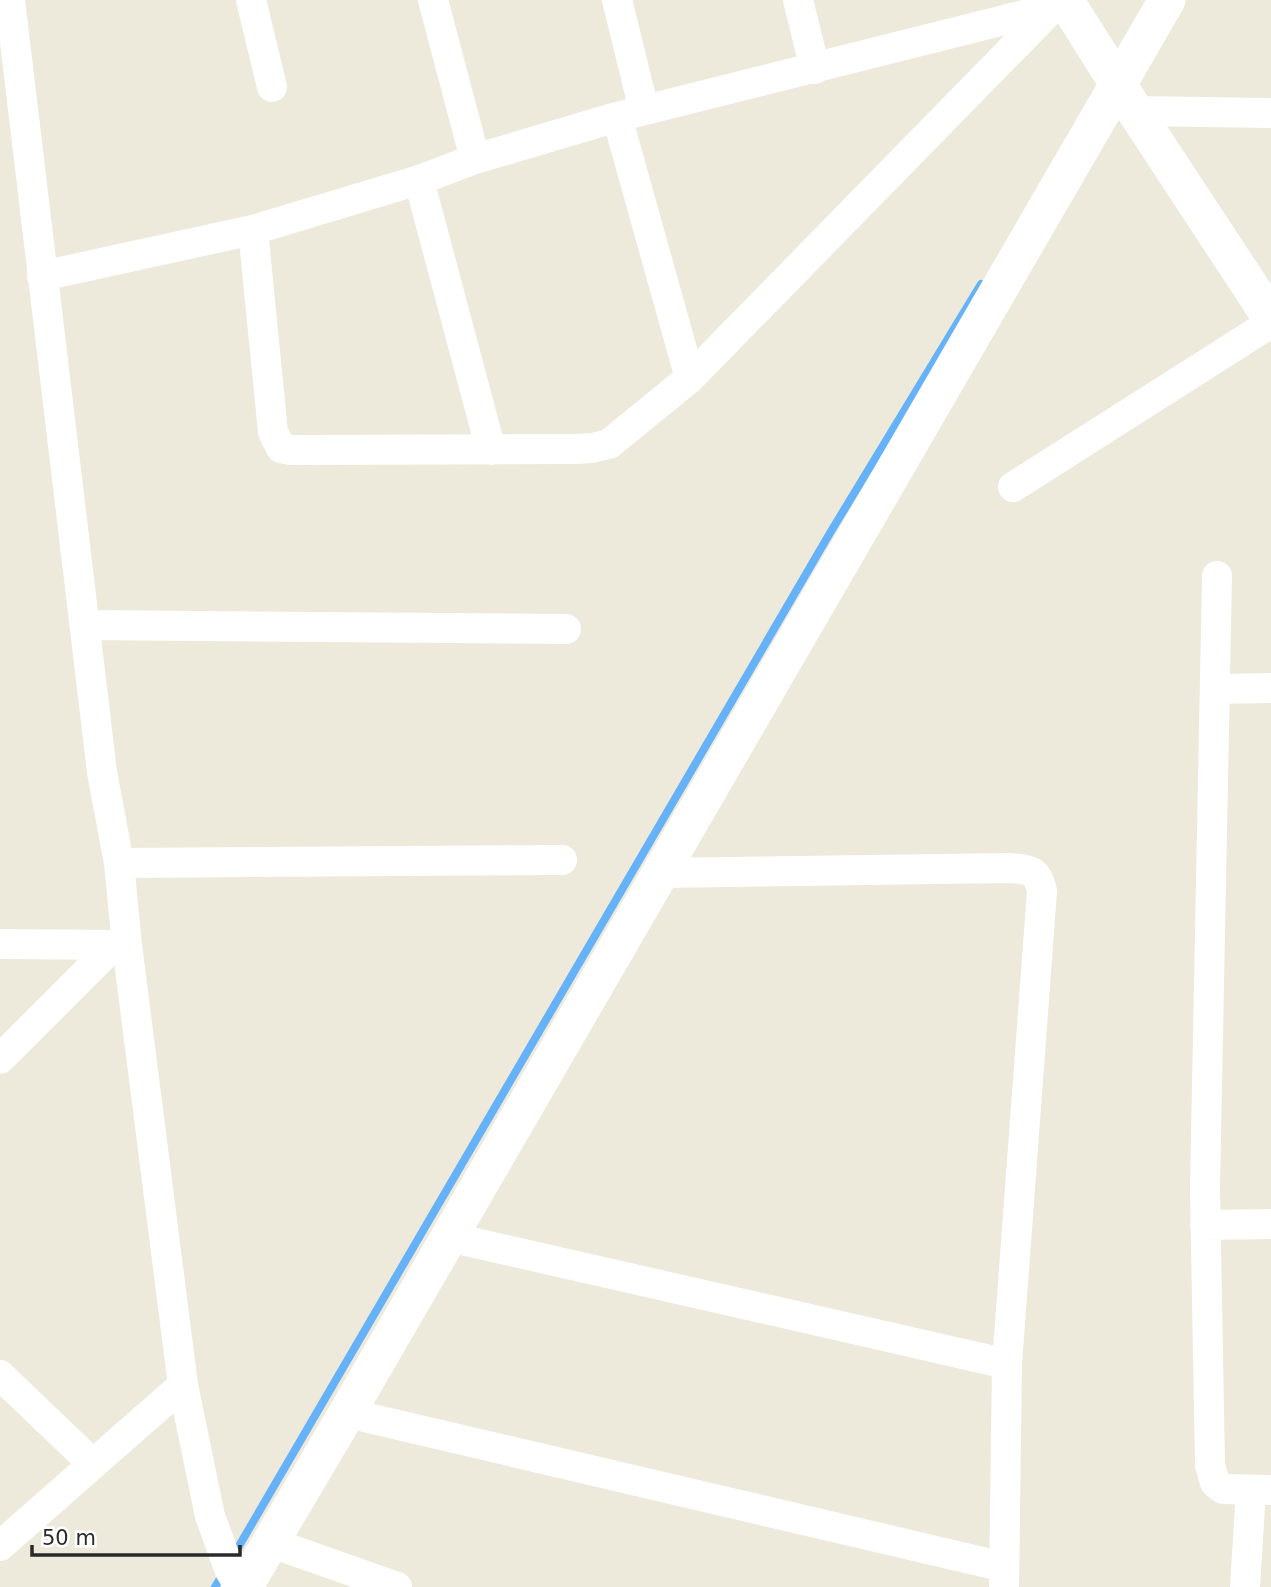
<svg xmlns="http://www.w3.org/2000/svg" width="1271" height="1587" font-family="'DejaVu Sans',sans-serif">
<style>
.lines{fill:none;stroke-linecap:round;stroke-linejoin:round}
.stream{stroke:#65b2f8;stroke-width:8}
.minor{stroke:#fff;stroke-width:30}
.tertiary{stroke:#fff;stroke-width:37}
</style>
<rect width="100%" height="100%" fill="#ede9db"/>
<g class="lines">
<!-- stream -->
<path class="stream" d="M 232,1558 L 830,533 L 981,284
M 215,1587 L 224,1572"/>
<!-- minor -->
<path class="minor" d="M 10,0 L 102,772 L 119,863 L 127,945 L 183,1385 L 210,1516 L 230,1571 L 240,1587
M 251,0 L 272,87
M 433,0 L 475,159
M 617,0 L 644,110
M 798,0 L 815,69
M 1135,111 L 1271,113
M 617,117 L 690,378
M 419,180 L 491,450
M 253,230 L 273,432 L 281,448 L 291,450 L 575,449 L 592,448 L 609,444 L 690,378 L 1060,0
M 42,276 L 253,230 L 419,180 L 475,159 L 617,117 L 1052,8
M 1013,487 L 1271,323
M 1217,576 L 1205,1188 L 1210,1465 L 1215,1483 L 1223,1489 L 1271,1490
M 85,625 L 566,629
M 1215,689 L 1271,688
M 119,863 L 562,860
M 660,873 L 1009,868 C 1030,870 1037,869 1042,891 L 1007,1364 L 1004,1587
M 0,944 L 126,945
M 0,1059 L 114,945
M 1205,1225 L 1271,1224
M 449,1237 L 1007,1364
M 0,1375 L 93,1464
M 347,1413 L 1004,1567
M 272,1543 L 397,1587
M 0,1546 L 183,1385
M 1245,1587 L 1251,1490"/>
<!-- tertiary -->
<path class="tertiary" d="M 1065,0 L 1135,111 L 1271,318
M 244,1587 L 347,1413 L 1167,0"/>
</g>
<!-- scale -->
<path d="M32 1545v10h208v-10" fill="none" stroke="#2a2a2a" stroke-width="3.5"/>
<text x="42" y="1545" font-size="21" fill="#2a2a2a" stroke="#ffffff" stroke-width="5" paint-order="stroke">50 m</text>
</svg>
